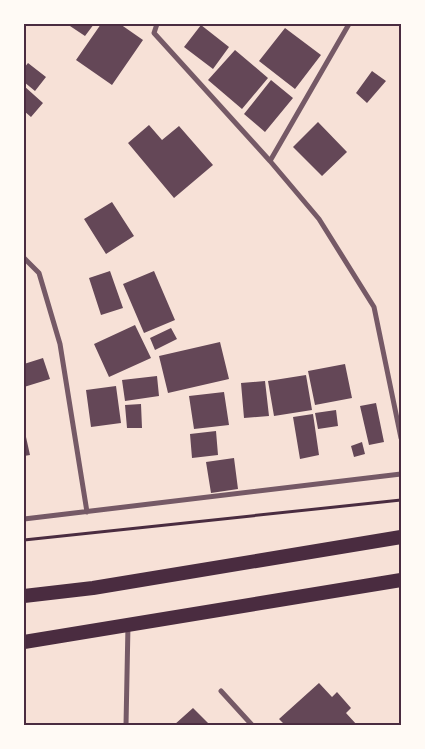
<svg xmlns="http://www.w3.org/2000/svg" width="425" height="749" font-family="'Open Sans',sans-serif">
<style>
.building{fill:#644757}
.lines{fill:none;stroke-linecap:round;stroke-linejoin:round}
.path{stroke:#4a2c40;stroke-width:3}
.minor{stroke:#755966;stroke-width:5}
.trunk{stroke:#4a2c40;stroke-width:14}
.neatline{fill:none;stroke:#4a2c40;stroke-width:2}
</style>
<rect width="100%" height="100%" fill="#f7e1d7"/>
<!-- building -->
<path class="building" d="M 67,24 L 94,24 L 85,36 Z
M 101,24 L 120,24 L 143,40 L 112,85 L 76,60 Z
M 201,25 L 229,47 L 213,69 L 184,47 Z
M 285,28 L 321,55 L 295,89 L 259,61 Z
M 235,50 L 268,78 L 242,109 L 208,80 Z
M 28,63 L 46,77 L 35,91 L 24,82 L 24,68 Z
M 372,71 L 386,81 L 367,103 L 356,93 Z
M 271,80 L 293,98 L 265,132 L 244,114 Z
M 24,86 L 43,103 L 31,117 L 24,111 Z
M 318,122 L 347,152 L 322,176 L 293,147 Z
M 149,125 L 162,140 L 179,126 L 213,165 L 174,198 L 128,143 Z
M 112,202 L 134,236 L 106,254 L 84,219 Z
M 110,271 L 123,308 L 101,315 L 89,278 Z
M 154,271 L 175,320 L 144,333 L 123,284 Z
M 135,325 L 151,358 L 109,377 L 94,344 Z
M 171,328 L 177,339 L 155,350 L 150,338 Z
M 220,342 L 229,379 L 168,393 L 159,356 Z
M 43,358 L 50,379 L 24,387 L 24,364 Z
M 345,364 L 352,398 L 315,405 L 308,371 Z
M 306,375 L 312,410 L 274,416 L 268,381 Z
M 157,376 L 159,396 L 125,401 L 122,380 Z
M 265,381 L 269,416 L 244,418 L 241,383 Z
M 116,386 L 121,423 L 91,427 L 86,390 Z
M 224,392 L 229,425 L 194,429 L 189,396 Z
M 376,403 L 384,442 L 369,445 L 360,406 Z
M 141,404 L 142,428 L 127,428 L 125,405 Z
M 336,410 L 338,426 L 318,429 L 315,413 Z
M 313,414 L 319,455 L 300,459 L 293,417 Z
M 24,428 L 30,455 L 24,456 Z
M 216,431 L 218,455 L 192,458 L 190,434 Z
M 362,442 L 365,454 L 354,457 L 351,446 Z
M 234,458 L 238,489 L 211,493 L 206,462 Z
M 319,683 L 332,697 L 337,692 L 351,708 L 346,713 L 357,725 L 285,725 L 279,719 Z
M 193,708 L 210,725 L 174,725 Z"/>
<g class="lines">
<!-- path -->
<path class="path" d="M 24,540 L 401,500"/>
<!-- minor -->
<path class="minor" d="M 157,24 L 154,33 L 270,161 L 319,219 L 374,307 L 401,438
M 270,161 L 349,24
M 24,258 L 39,273 L 60,344 L 87,512
M 24,519 L 401,474
M 221,691 L 252,725
M 126,725 L 128,625"/>
<!-- trunk -->
<path class="trunk" d="M 24,596 L 93,588 L 401,537
M 24,642 L 401,580"/>
</g>
<!-- border -->
<rect width="425" height="749" fill="none" stroke="#fffaf5" stroke-width="50"/>
<rect x="25" y="25" width="375" height="699" class="neatline"/>
</svg>
